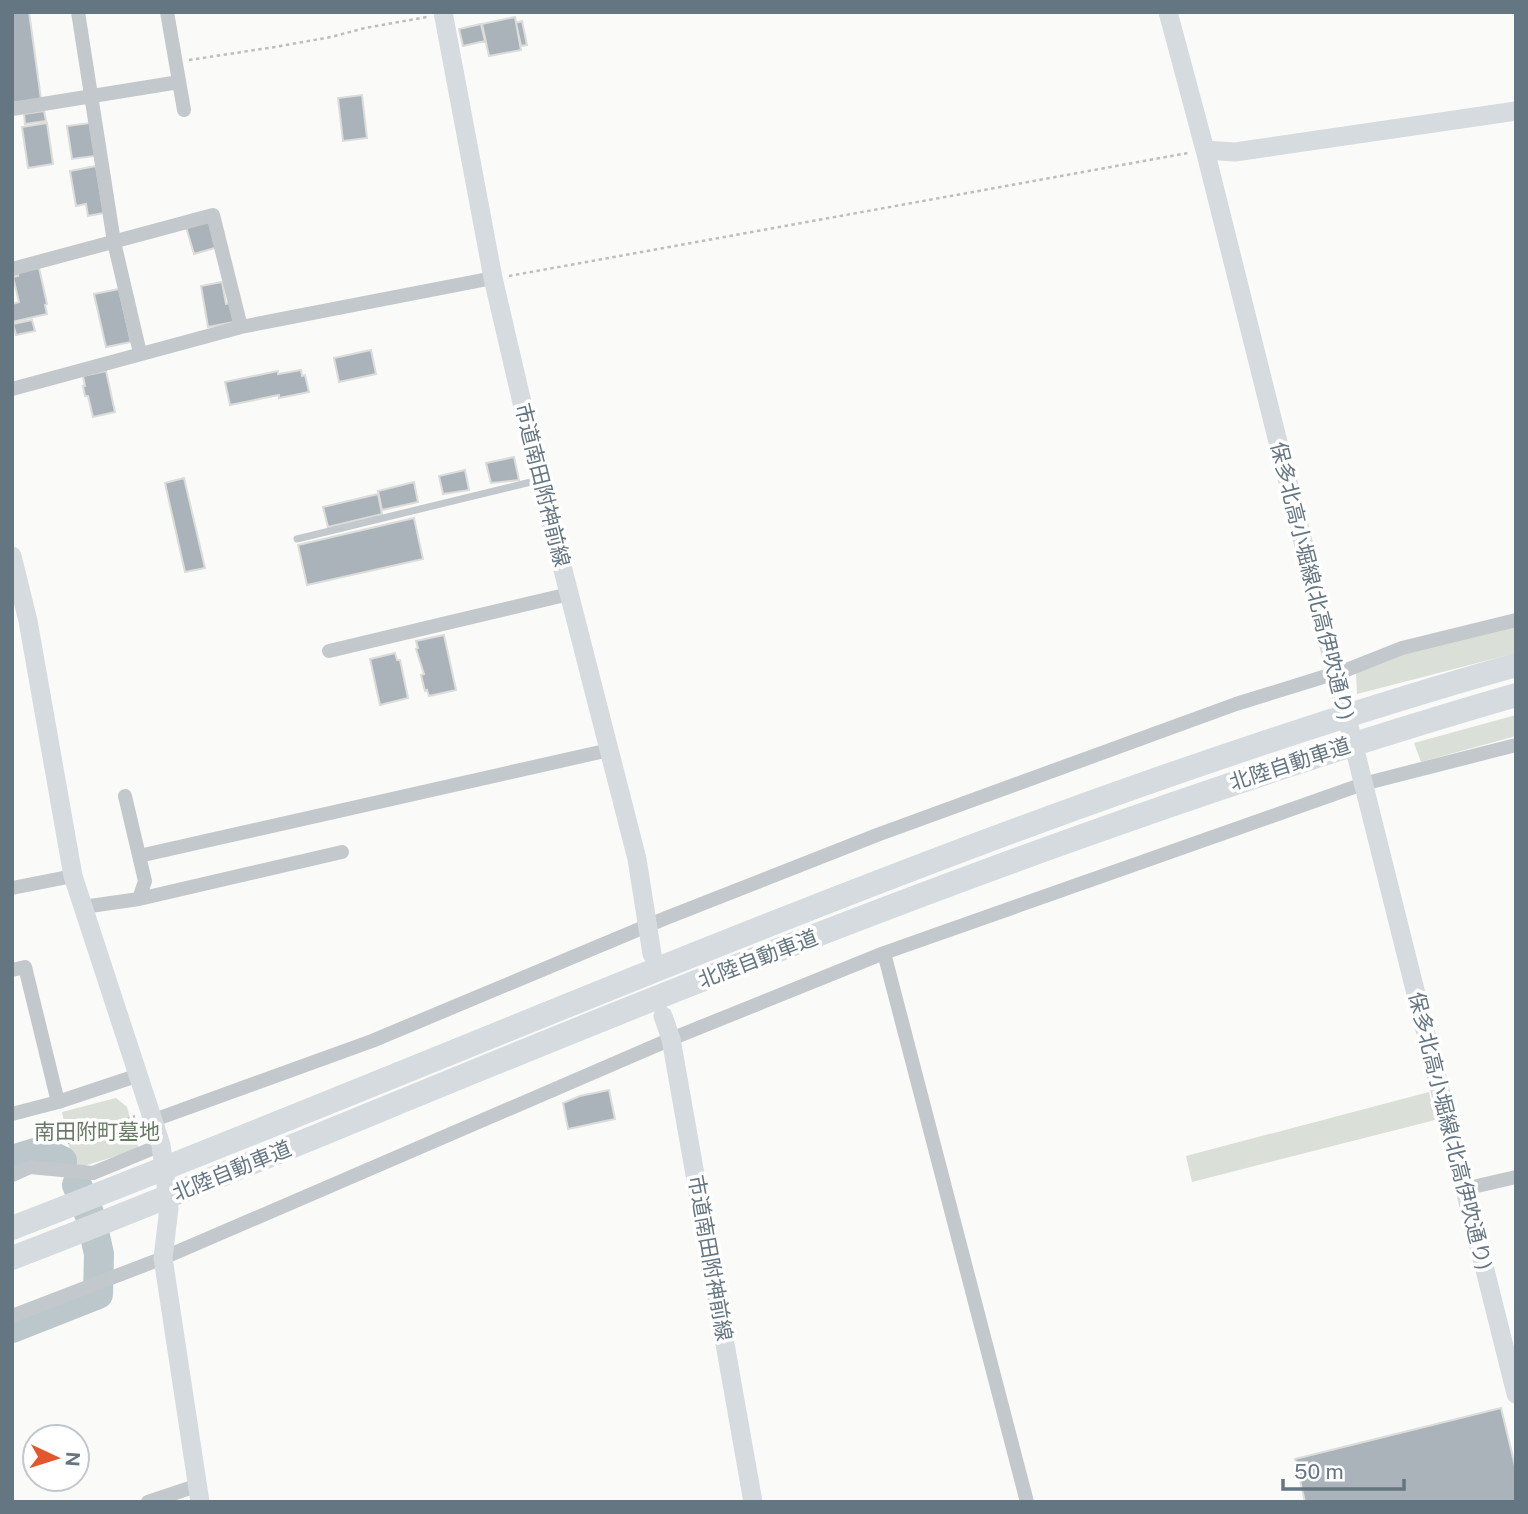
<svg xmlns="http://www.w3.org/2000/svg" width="1528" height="1514" font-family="'Public Sans','Noto Sans JP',sans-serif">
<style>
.green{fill:#dadfd7}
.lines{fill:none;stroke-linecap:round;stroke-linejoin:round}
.river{stroke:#bbc7cb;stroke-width:30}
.building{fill:#aab3b9;stroke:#dcdcda;stroke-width:2}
.path{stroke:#bbbfc2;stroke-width:2.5;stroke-dasharray:3.5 3.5;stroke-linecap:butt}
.lane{stroke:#c3c8cc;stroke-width:7}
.street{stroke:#c3c8cc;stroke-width:14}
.secondary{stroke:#d6dbdf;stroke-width:19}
.highway{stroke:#d6dbdf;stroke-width:24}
.labels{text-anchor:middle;stroke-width:7;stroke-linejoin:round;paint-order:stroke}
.street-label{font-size:21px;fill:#657683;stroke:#fff}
.park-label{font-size:21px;fill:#687a64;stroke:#fff}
</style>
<rect width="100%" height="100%" fill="#fafaf8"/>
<!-- green -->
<path class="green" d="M 1516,625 L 1516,653 L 1357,694 L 1356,673 L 1408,650 Z
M 1516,715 L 1516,736 L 1421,762 L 1414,743 Z
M 1429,1092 L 1435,1120 L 1192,1182 L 1186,1156 Z
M 116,1098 L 127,1107 L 139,1149 L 74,1169 L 62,1112 Z"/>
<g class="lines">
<!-- river -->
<path class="river" d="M 12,1160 L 41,1151 L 62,1161
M 12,1328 L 98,1294 L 99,1254 L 91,1218 L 77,1185"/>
</g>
<!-- building -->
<path class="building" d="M 12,12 L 29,12 L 41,99 L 12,103 Z
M 515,17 L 521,50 L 489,56 L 482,24 Z
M 522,21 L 527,45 L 521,46 L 516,23 Z
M 481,24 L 485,41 L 463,46 L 459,29 Z
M 362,95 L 367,138 L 343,141 L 338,98 Z
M 44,111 L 46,121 L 25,124 L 24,114 Z
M 47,123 L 53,164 L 28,168 L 22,127 Z
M 90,123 L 95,156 L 72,159 L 67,126 Z
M 96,166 L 104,213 L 88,216 L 86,204 L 76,206 L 70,171 Z
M 210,221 L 218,247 L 194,254 L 186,227 Z
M 39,268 L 47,304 L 45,305 L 47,314 L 12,322 L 12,304 L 19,302 L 13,277 L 18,276 L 18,272 Z
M 222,282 L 226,304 L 230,303 L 234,322 L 208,327 L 201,286 Z
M 119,289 L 131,342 L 106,347 L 94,294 Z
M 32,320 L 35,331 L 16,335 L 13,324 Z
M 371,350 L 376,374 L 339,382 L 334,358 Z
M 301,370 L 302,376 L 305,375 L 309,392 L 279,398 L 279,395 L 230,405 L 225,382 L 278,371 L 278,374 Z
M 106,371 L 115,412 L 93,417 L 88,396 L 85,396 L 83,386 L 85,386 L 83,376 Z
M 514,457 L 519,480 L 491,483 L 486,463 Z
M 465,470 L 469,490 L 443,494 L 439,476 Z
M 184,478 L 205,568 L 185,572 L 165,483 Z
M 414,482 L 418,502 L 382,510 L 378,491 Z
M 378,494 L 382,514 L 328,527 L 323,507 Z
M 414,518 L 423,559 L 307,585 L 298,545 Z
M 444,635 L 456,690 L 429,696 L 427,690 L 425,691 L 421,675 L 424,674 L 416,649 L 418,648 L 416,641 Z
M 395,653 L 397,660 L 400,660 L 408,698 L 380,705 L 370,659 Z
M 609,1090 L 615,1119 L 568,1129 L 563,1103 L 580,1096 Z
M 1501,1408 L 1516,1470 L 1516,1502 L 1305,1502 L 1295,1459 Z"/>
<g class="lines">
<!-- path -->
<path class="path" d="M 189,60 L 275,47 L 331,37 L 365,28 L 427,17
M 509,276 L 1188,153
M 68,1143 L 135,1116"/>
<!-- lane -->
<path class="lane" d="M 297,539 L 539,480"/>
<!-- street -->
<path class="street" d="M 78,12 L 114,242 L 140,353
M 167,12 L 184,110
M 12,109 L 179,82
M 12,269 L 213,215 L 241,327
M 12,389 L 241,327 L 493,278
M 329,651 L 569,594
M 125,796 L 145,881 L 139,899
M 139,856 L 609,750
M 12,888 L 73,876
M 83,907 L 139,899 L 342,852
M 884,953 L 1027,1502
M 12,970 L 25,967 L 58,1102
M 12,1114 L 58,1102 L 139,1075
M 154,1120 L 372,1041 L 666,918 L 877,835 L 1236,704 L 1349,669 L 1402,648 L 1516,620
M 12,1175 L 30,1167 L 93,1173 L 161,1145
M 1464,1189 L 1516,1177
M 12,1316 L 163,1258 L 671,1039 L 884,953 L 1363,784 L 1516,745
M 148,1502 L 196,1486"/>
<!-- secondary -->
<path class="secondary" d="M 443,12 L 493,278 L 540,480 L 637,859 L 652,954
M 1168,12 L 1205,150 L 1516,1394
M 1205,150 L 1235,152 L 1516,111
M 12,556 L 28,621 L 73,876 L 161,1145 L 169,1208 L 163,1258 L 200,1502
M 663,1016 L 671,1039 L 753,1502"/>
<!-- highway -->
<path class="highway" d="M 12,1228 C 512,1036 999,811 1516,665
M 12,1258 C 213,1181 411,1096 611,1016 C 908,897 1208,784 1516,695"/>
</g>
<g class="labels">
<!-- street labels -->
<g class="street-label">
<text transform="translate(542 485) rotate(76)" y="7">市道南田附神前線</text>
<text transform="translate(1312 581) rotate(76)" y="7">保多北高小堀線(北高伊吹通り)</text>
<text transform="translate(1290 764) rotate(-18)" y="7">北陸自動車道</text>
<text transform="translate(758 959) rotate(-21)" y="7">北陸自動車道</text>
<text transform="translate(1450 1131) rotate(76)" y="7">保多北高小堀線(北高伊吹通り)</text>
<text transform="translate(232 1171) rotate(-22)" y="7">北陸自動車道</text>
<text transform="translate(710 1258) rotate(80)" y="7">市道南田附神前線</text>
</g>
<!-- park labels -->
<g class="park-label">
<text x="97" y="1139">南田附町墓地</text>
</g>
</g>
<!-- border -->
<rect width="1528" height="1514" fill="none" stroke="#657683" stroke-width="28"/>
<!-- north arrow -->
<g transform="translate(56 1458) rotate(94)"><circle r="33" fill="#ffffff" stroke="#c1c8cd" stroke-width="2"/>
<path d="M0-5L12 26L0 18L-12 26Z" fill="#e4572e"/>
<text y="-10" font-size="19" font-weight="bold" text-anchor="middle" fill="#657683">N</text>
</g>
<!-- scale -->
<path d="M1283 1479v10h121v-10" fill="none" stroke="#657683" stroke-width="3.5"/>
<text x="1294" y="1479" font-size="21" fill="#657683" stroke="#ffffff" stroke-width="5" paint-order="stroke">50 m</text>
</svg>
